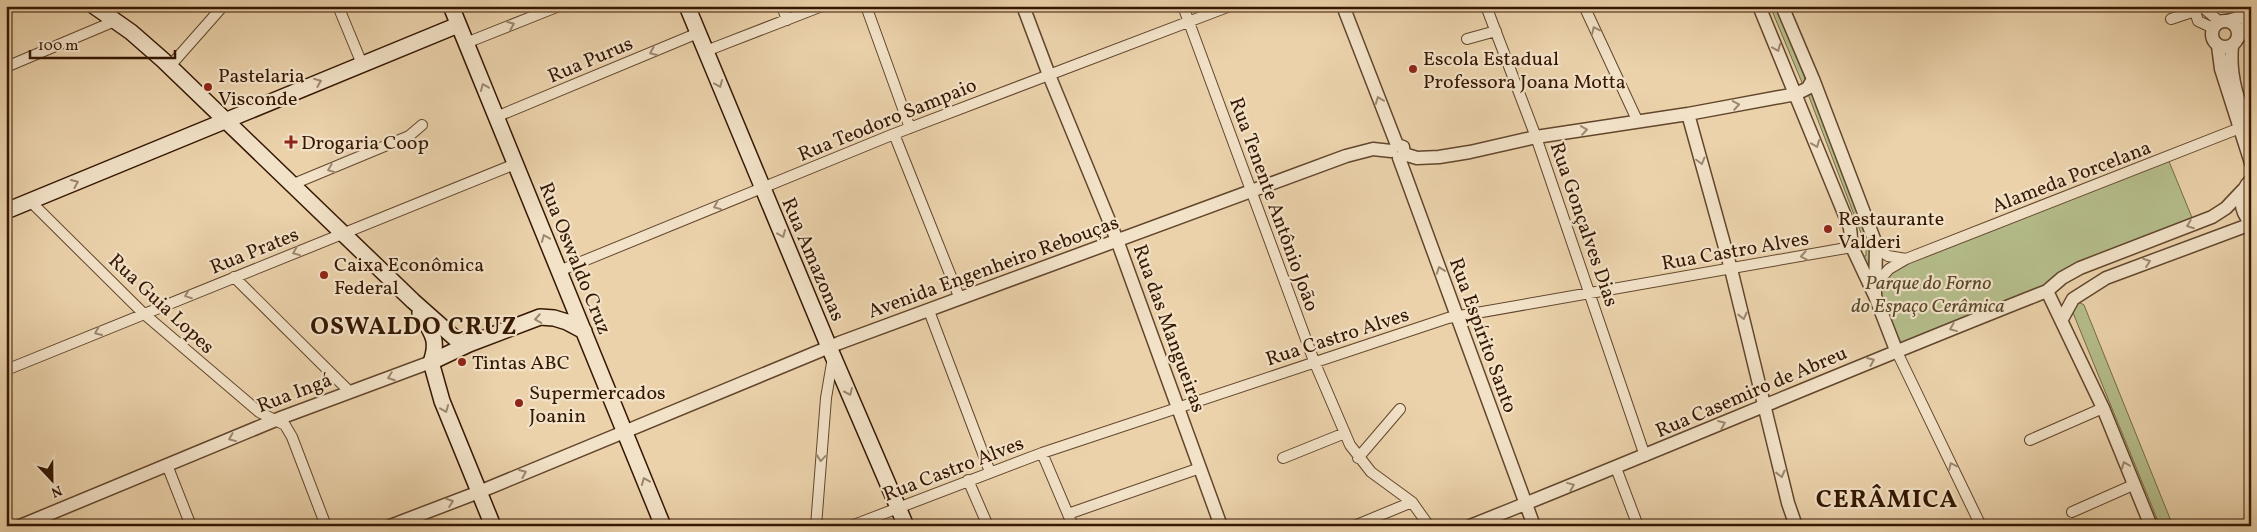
<svg xmlns="http://www.w3.org/2000/svg" width="2257" height="532" font-family="Vollkorn,serif">
<style>
.green{fill:#b5bd8b;stroke:#756a46}
.lines{fill:none;stroke-linecap:round;stroke-linejoin:round}
.minor-casing{stroke:#62462c;stroke-width:12}
.tertiary-casing{stroke:#62462c;stroke-width:15}
.secondary-casing{stroke:#351702;stroke-width:18}
.minor{stroke:#f2e2c8;stroke-width:10}
.tertiary{stroke:#f2e2c8;stroke-width:12}
.secondary{stroke:#f2e2c8;stroke-width:15}
.oneway{stroke:#9d876f}
.poi-dot{fill:#8f2418;stroke:#f2e2c8;stroke-width:2}
.labels{text-anchor:middle;stroke-width:4.5;stroke-linejoin:round;paint-order:stroke}
.poi-label{font-size:20px;fill:#351702;stroke:#f2e2c8;text-anchor:start}
.street-label{font-size:20px;fill:#351702;stroke:#f2e2c8}
.park-label{font-size:20px;font-style:italic;fill:#5b492b;stroke:#f2e2c8}
.district-label{font-size:25px;font-weight:bold;letter-spacing:1px;fill:#351702;stroke:#f2e2c8}
</style>
<rect width="100%" height="100%" fill="#ebd2ab"/>
<filter id="stains"><feTurbulence type="fractalNoise" baseFrequency=".004" numOctaves="4"/><feColorMatrix values="0 0 0 0 .2 0 0 0 0 .09 0 0 0 0 .02 0 0 0 .5 -.17"/></filter>
<radialGradient id="worn" r=".72"><stop offset=".6" stop-color="#630" stop-opacity="0"/><stop offset="1" stop-color="#630" stop-opacity=".3"/></radialGradient>
<!-- green -->
<path class="green" d="M 1770,6 L 1775,6 L 1804,75 L 1805,80 L 1803,85 Z
M 1811,91 L 1871,246 L 1868,268 L 1863,256 L 1866,256 L 1866,246 L 1808,94 Z
M 2168,159 L 2193,220 L 2049,284 L 1901,343 L 1880,295 L 1889,270 Z
M 2077,301 L 2084,305 L 2173,526 L 2160,526 L 2071,308 Z"/>
<g class="lines">
<!-- minor casing -->
<g class="minor-casing">
<path id="minor" d="M 338,6 L 362,64
M 782,6 L 787,20
M 866,6 L 910,128
M 1183,6 L 1314,361 L 1350,445 L 1371,472 L 1412,502 L 1429,526
M 1486,6 L 1536,137 L 1645,456
M 1584,6 L 1638,122
M 2201,6 L 2220,22
M 2195,11 L 2198,21 L 2213,28
M 2171,19 L 2195,11 L 2194,6
M 1467,39 L 1496,31
M 466,43 L 559,6
M 706,51 L 822,6
M 170,66 L 223,6
M 6,67 L 115,21
M 496,117 L 698,33
M 894,134 L 960,299
M 291,185 L 409,136 L 422,125
M 30,201 L 143,313 L 259,412 L 285,425 L 292,437 L 326,526
M 1876,248 L 1888,256 L 1906,259
M 559,271 L 894,134 L 1230,6
M 234,277 L 350,392
M 1876,284 L 1889,269 L 1906,259 L 2245,126
M 929,311 L 990,472
M 1896,350 L 1981,526
M 6,370 L 515,164
M 2030,440 L 2103,408
M 1042,453 L 1073,526
M 1283,458 L 1345,433
M 1358,458 L 1400,409
M 167,465 L 191,526
M 1616,468 L 1638,526
M 968,480 L 988,526
M 2072,512 L 2133,485
M 1068,514 L 1200,468
M 816,526 L 826,398 L 833,357
M 851,526 L 1042,453 L 1448,318 L 1852,247
M 1354,526 L 1412,502"/>
</g>
<!-- tertiary casing -->
<g class="tertiary-casing">
<path id="tertiary" d="M 1023,6 L 1049,75 L 1117,240 L 1221,526
M 1343,6 L 1397,145 L 1403,147 L 1404,154
M 1759,6 L 1850,228 L 1852,247 L 1875,296 L 1896,350
M 1782,6 L 1813,79 L 1874,239 L 1876,248 L 1875,294
M2212 34a13 13 0 1 1 26 0a13 13 0 1 1-26 0Z
M 2227,21 L 2238,18 L 2249,6
M 2238,38 L 2251,20
M 2218,46 L 2221,69 L 2251,163
M 2232,46 C 2229,76 2238,103 2251,130
M 1688,114 L 1731,269 L 1788,503 L 1796,526
M 1404,154 L 1417,158 L 1439,157 L 1470,152 L 1536,137 L 1688,114 L 1796,94 L 1808,88 L 1813,79
M 1399,158 L 1534,526
M 2251,180 C 2238,192 2239,211 2251,223
M 2047,291 L 2103,408 L 2151,526
M 2062,319 L 2073,299 L 2106,278 L 2251,224
M 20,526 L 283,417 L 431,362
M 390,526 L 479,492 L 839,343 L 1346,156 L 1373,149 L 1391,151
M 1470,526 C 1663,449 1854,367 2047,291 L 2062,278 L 2080,268 L 2212,217 L 2226,208 L 2243,190"/>
</g>
<!-- secondary casing -->
<g class="secondary-casing">
<path id="secondary" d="M 94,6 L 131,32 L 163,60 L 413,301 L 457,340 L 469,344
M 451,6 L 663,526
M 687,6 L 829,347 L 906,526
M 6,211 L 458,25
M 420,313 C 432,333 439,340 431,362
M 431,362 L 442,401 L 493,526
M 431,362 L 469,344 L 540,317 L 554,318 L 567,322 L 584,331"/>
</g>
<!-- minor -->
<use href="#minor" class="minor"/>
<!-- tertiary -->
<use href="#tertiary" class="tertiary"/>
<!-- secondary -->
<use href="#secondary" class="secondary"/>
</g>
<!-- one-way arrows -->
<defs><path id="oneway-chevron" d="M-2-3.5L2.5 0L-2 3.5" fill="none" stroke-width="1.6" stroke-linecap="round" stroke-linejoin="round" transform="scale(1.25)"/></defs>
<g class="oneway">
<use href="#oneway-chevron" transform="translate(511 25) rotate(-22)"/>
<use href="#oneway-chevron" transform="translate(1595 30) rotate(-115)"/>
<use href="#oneway-chevron" transform="translate(1777 48) rotate(67)"/>
<use href="#oneway-chevron" transform="translate(653 52) rotate(157)"/>
<use href="#oneway-chevron" transform="translate(318 82) rotate(-22)"/>
<use href="#oneway-chevron" transform="translate(719 84) rotate(67)"/>
<use href="#oneway-chevron" transform="translate(484 87) rotate(-112)"/>
<use href="#oneway-chevron" transform="translate(1379 100) rotate(-111)"/>
<use href="#oneway-chevron" transform="translate(1736 105) rotate(-10)"/>
<use href="#oneway-chevron" transform="translate(1584 130) rotate(-8)"/>
<use href="#oneway-chevron" transform="translate(1816 144) rotate(68)"/>
<use href="#oneway-chevron" transform="translate(1701 161) rotate(75)"/>
<use href="#oneway-chevron" transform="translate(331 169) rotate(158)"/>
<use href="#oneway-chevron" transform="translate(75 183) rotate(-23)"/>
<use href="#oneway-chevron" transform="translate(717 206) rotate(158)"/>
<use href="#oneway-chevron" transform="translate(2190 225) rotate(159)"/>
<use href="#oneway-chevron" transform="translate(782 234) rotate(67)"/>
<use href="#oneway-chevron" transform="translate(545 238) rotate(-112)"/>
<use href="#oneway-chevron" transform="translate(296 252) rotate(158)"/>
<use href="#oneway-chevron" transform="translate(1804 256) rotate(170)"/>
<use href="#oneway-chevron" transform="translate(2147 262) rotate(-20)"/>
<use href="#oneway-chevron" transform="translate(1440 270) rotate(-110)"/>
<use href="#oneway-chevron" transform="translate(188 295) rotate(159)"/>
<use href="#oneway-chevron" transform="translate(1743 316) rotate(76)"/>
<use href="#oneway-chevron" transform="translate(538 319) rotate(171)"/>
<use href="#oneway-chevron" transform="translate(1953 328) rotate(158)"/>
<use href="#oneway-chevron" transform="translate(98 332) rotate(157)"/>
<use href="#oneway-chevron" transform="translate(1871 361) rotate(-23)"/>
<use href="#oneway-chevron" transform="translate(391 377) rotate(160)"/>
<use href="#oneway-chevron" transform="translate(849 392) rotate(66)"/>
<use href="#oneway-chevron" transform="translate(445 409) rotate(68)"/>
<use href="#oneway-chevron" transform="translate(1722 424) rotate(-23)"/>
<use href="#oneway-chevron" transform="translate(232 438) rotate(158)"/>
<use href="#oneway-chevron" transform="translate(821 458) rotate(95)"/>
<use href="#oneway-chevron" transform="translate(2125 465) rotate(-111)"/>
<use href="#oneway-chevron" transform="translate(1952 466) rotate(-116)"/>
<use href="#oneway-chevron" transform="translate(523 473) rotate(-23)"/>
<use href="#oneway-chevron" transform="translate(1781 474) rotate(76)"/>
<use href="#oneway-chevron" transform="translate(645 481) rotate(-112)"/>
<use href="#oneway-chevron" transform="translate(1571 486) rotate(-22)"/>
<use href="#oneway-chevron" transform="translate(450 502) rotate(-20)"/>
</g>
<!-- markers -->
<g class="poi-dot">
<circle cx="1413" cy="69" r="5"/>
<circle cx="208" cy="87" r="5"/>
<path d="M288.5 134.5h5v5h5v5h-5v5h-5v-5h-5v-5h5z"/>
<circle cx="1828" cy="229" r="5"/>
<circle cx="324" cy="275" r="5"/>
<circle cx="462" cy="362" r="5"/>
<circle cx="519" cy="403" r="5"/>
</g>
<g class="labels">
<!-- poi labels -->
<g class="poi-label">
<text x="1423" y="65">Escola Estadual<tspan x="1423" dy="23">Professora Joana Motta</tspan></text>
<text x="218" y="82">Pastelaria<tspan x="218" dy="23">Visconde</tspan></text>
<text x="301" y="149">Drogaria Coop</text>
<text x="1838" y="225">Restaurante<tspan x="1838" dy="23">Valderi</tspan></text>
<text x="334" y="271">Caixa Econômica<tspan x="334" dy="23">Federal</tspan></text>
<text x="472" y="369">Tintas ABC</text>
<text x="529" y="399">Supermercados<tspan x="529" dy="23">Joanin</tspan></text>
</g>
<!-- street labels -->
<g class="street-label">
<text transform="translate(590 59) rotate(-23)" y="7">Rua Purus</text>
<text transform="translate(887 119) rotate(-22)" y="7">Rua Teodoro Sampaio</text>
<text transform="translate(2071 176) rotate(-21)" y="7">Alameda Porcelana</text>
<text transform="translate(1275 204) rotate(70)" y="7">Rua Tenente Antônio João</text>
<text transform="translate(1585 224) rotate(71)" y="7">Rua Gonçalves Dias</text>
<text transform="translate(254 250) rotate(-22)" y="7">Rua Prates</text>
<text transform="translate(1735 250) rotate(-10)" y="7">Rua Castro Alves</text>
<text transform="translate(576 258) rotate(68)" y="7">Rua Oswaldo Cruz</text>
<text transform="translate(814 259) rotate(67)" y="7">Rua Amazonas</text>
<text transform="translate(993 266) rotate(-20)" y="7">Avenida Engenheiro Rebouças</text>
<text transform="translate(162 303) rotate(43)" y="7">Rua Guia Lopes</text>
<text transform="translate(1170 328) rotate(70)" y="7">Rua das Mangueiras</text>
<text transform="translate(1484 335) rotate(70)" y="7">Rua Espírito Santo</text>
<text transform="translate(1337 336) rotate(-18)" y="7">Rua Castro Alves</text>
<text transform="translate(1751 391) rotate(-23)" y="7">Rua Casemiro de Abreu</text>
<text transform="translate(294 392) rotate(-21)" y="7">Rua Ingá</text>
<text transform="translate(953 468) rotate(-21)" y="7">Rua Castro Alves</text>
</g>
<!-- park labels -->
<g class="park-label">
<text x="1928" y="289">Parque do Forno<tspan x="1928" dy="23">do Espaço Cerâmica</tspan></text>
</g>
<!-- district labels -->
<g class="district-label">
<text x="414" y="334">OSWALDO CRUZ</text>
<text x="1887" y="507">CERÂMICA</text>
</g>
</g>
<!-- margin -->
<rect width="2257" height="532" fill="none" stroke="#ebd2ab" stroke-width="25"/>
<rect x="8" y="8" width="2242" height="517" fill="none" stroke="#351702" stroke-width="2.5"/>
<rect x="12" y="12" width="2232" height="507" fill="none" stroke="#351702"/>
<!-- north arrow -->
<g transform="translate(52 480) rotate(158)" stroke="#f2e2c8" stroke-width="4" paint-order="stroke">
<path d="M0-4L9 19L0 12L-9 19Z" fill="#351702"/>
<text y="-8" font-size="14" font-weight="bold" text-anchor="middle" fill="#351702">N</text>
</g>
<!-- scale -->
<path d="M30 50v8h145v-8" fill="none" stroke="#351702" stroke-width="2.5"/>
<text x="38" y="50" font-size="15" fill="#351702" stroke="#f2e2c8" stroke-width="4" paint-order="stroke">100 m</text>
<rect width="100%" height="100%" filter="url(#stains)"/>
<rect width="100%" height="100%" fill="url(#worn)"/>
</svg>
